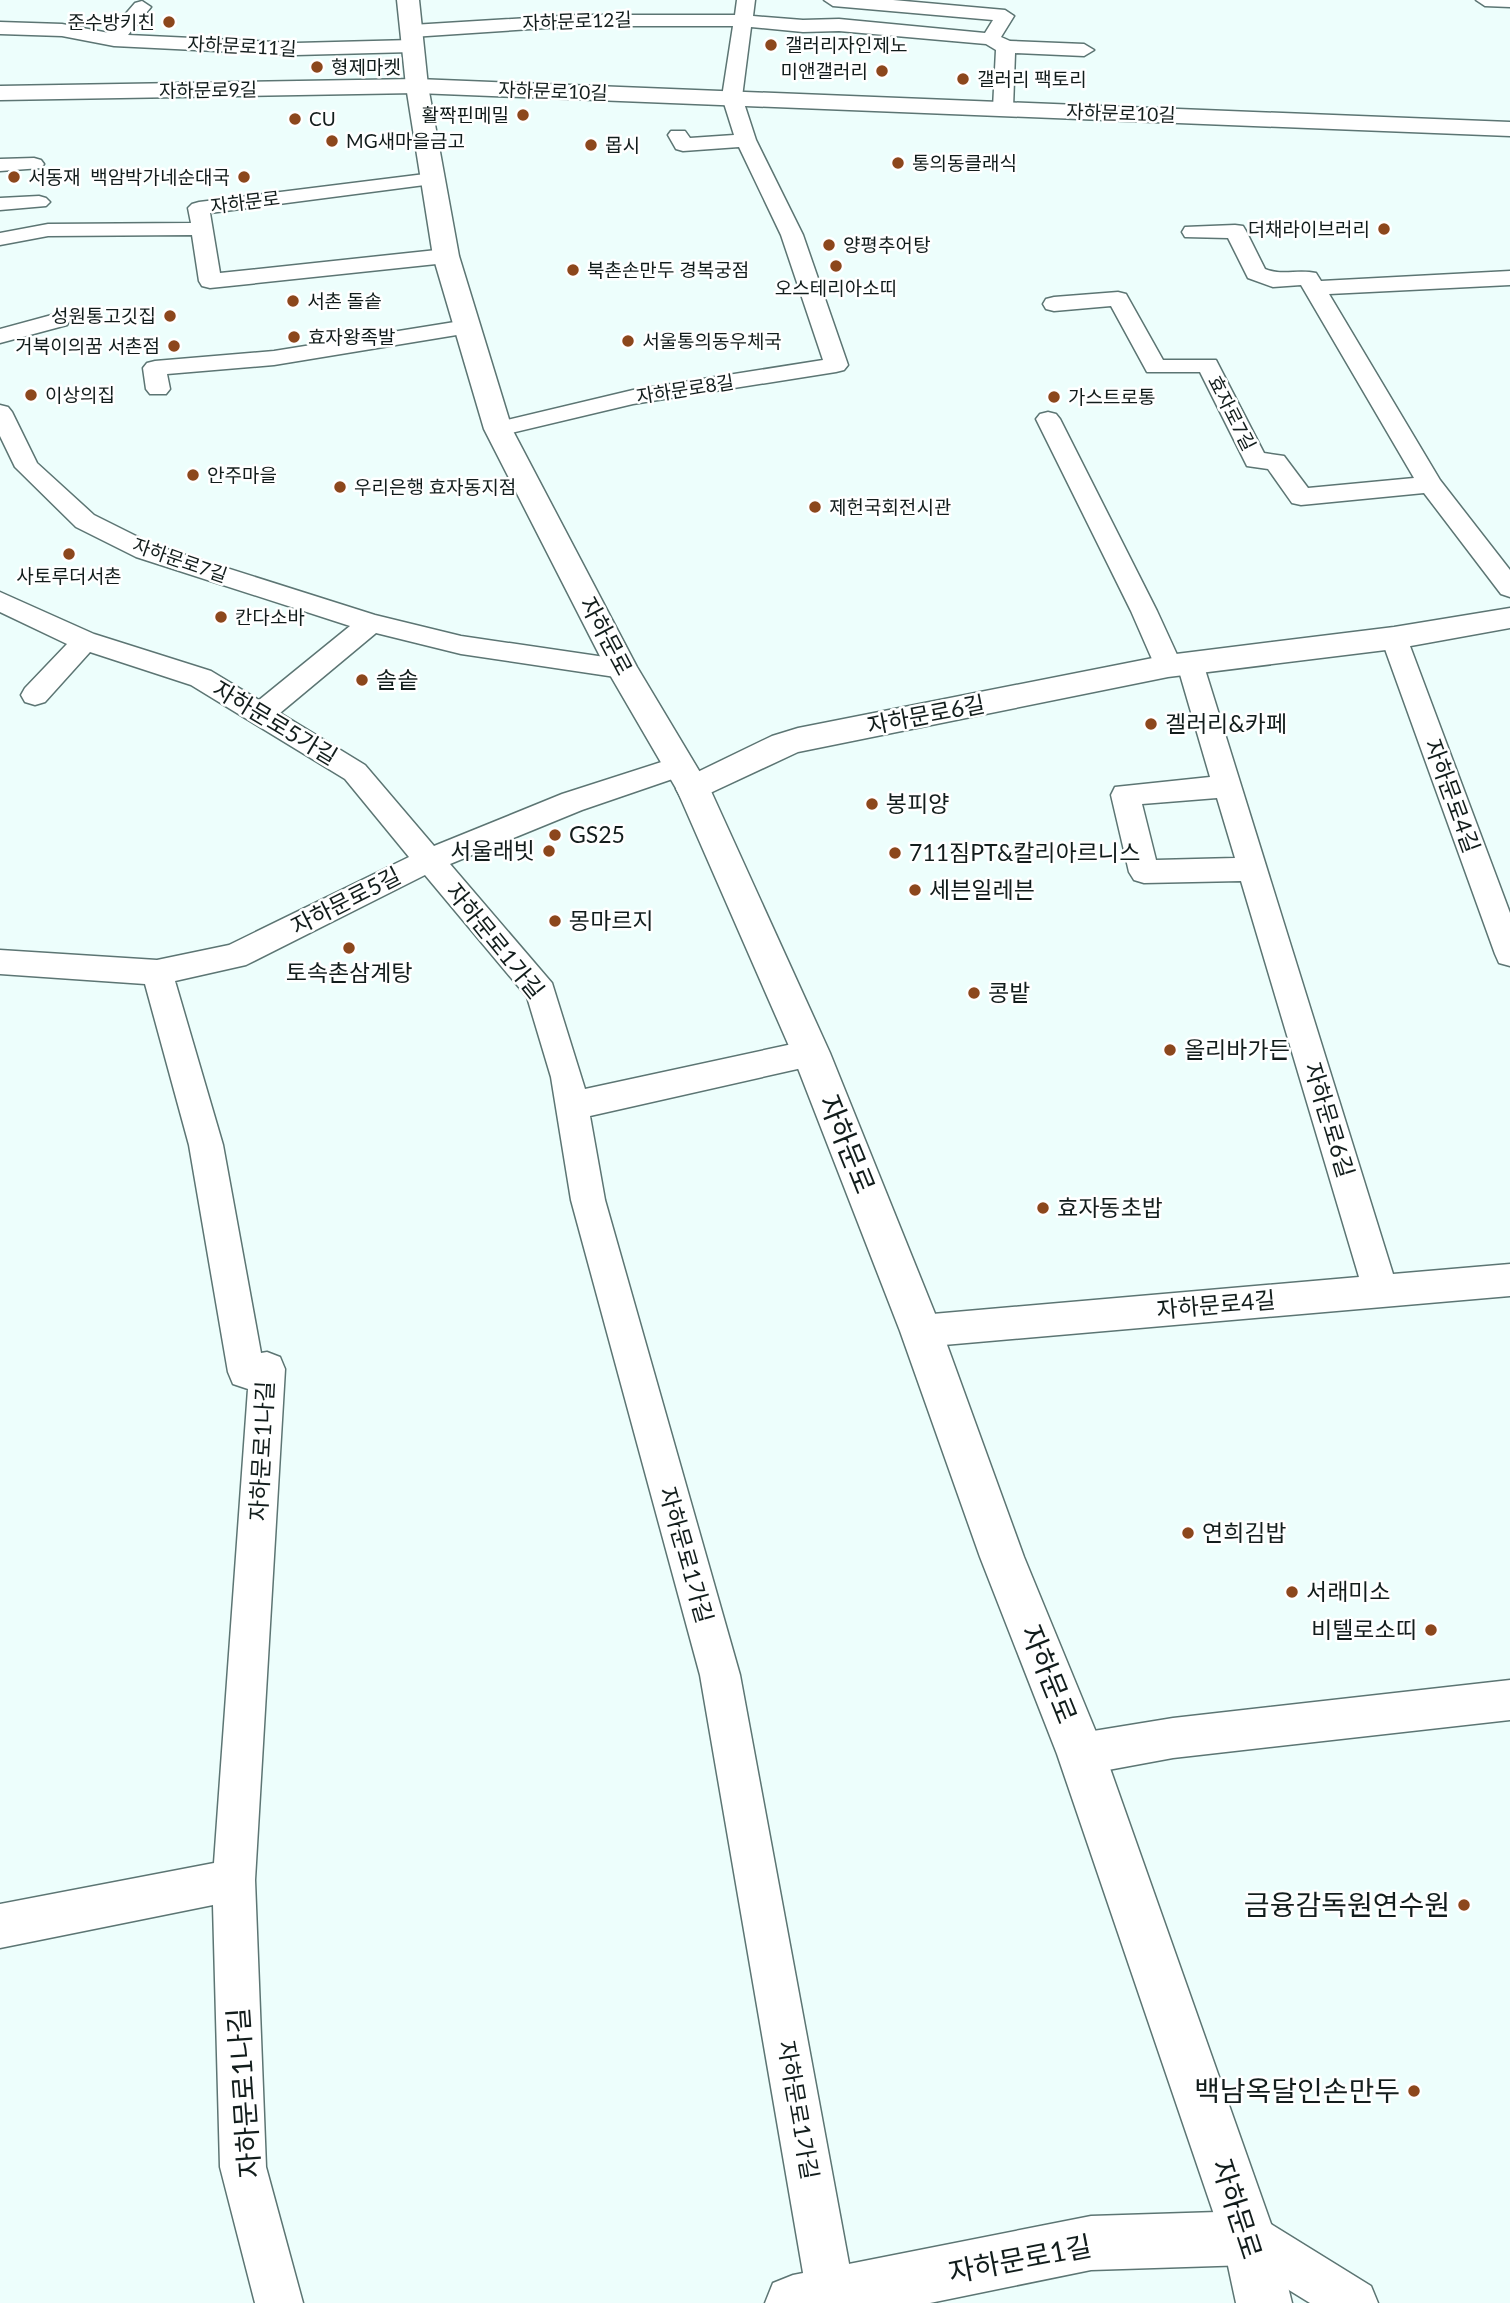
<svg xmlns="http://www.w3.org/2000/svg" width="1510" height="2303" font-family="Lato,'Noto Sans KR',sans-serif">
<style>
.lines{fill:none;stroke-linecap:round;stroke-linejoin:round}
.lane-casing{stroke:#5c7573;stroke-width:3}
.street-casing{stroke:#5c7573;stroke-width:3}
.primary-casing{stroke:#5c7573;stroke-width:3}
.lane{fill:#fff;fill-rule:evenodd}
.street{fill:#fff;fill-rule:evenodd}
.primary{fill:#fff;fill-rule:evenodd}
.poi-dot{fill:#8c471c;stroke:#fff;stroke-width:2.5}
.labels{text-anchor:middle;stroke-width:5;stroke-linejoin:round;paint-order:stroke}
.far-street-label{font-size:19px;fill:#121d1c;stroke:#fff}
.far-poi-label{font-size:19px;fill:#121d1c;stroke:#fff;text-anchor:start}
.street-label{font-size:23px;fill:#121d1c;stroke:#fff}
.poi-label{font-size:23px;fill:#121d1c;stroke:#fff;text-anchor:start}
.near-street-label{font-size:28px;fill:#121d1c;stroke:#fff}
.near-poi-label{font-size:28px;fill:#121d1c;stroke:#fff;text-anchor:end}
</style>
<rect width="100%" height="100%" fill="#edfefc"/>
<g class="lines">
<!-- lane casing -->
<g class="lane-casing">
<path id="lane" d="M 737,0 L 755,0 L 753,16 L 803,20 L 839,19 L 985,33 L 993,20 L 833,6 L 824,0 L 893,0 L 1005,10 L 1014,16 L 1001,37 L 1010,41 L 1084,44 L 1094,50 L 1084,56 L 1015,53 L 1013,108 L 1010,112 L 996,112 L 993,108 L 996,50 L 986,44 L 839,31 L 803,32 L 751,27 L 742,97 L 756,140 L 803,235 L 848,365 L 844,370 L 836,372 L 633,404 L 498,436 L 490,434 L 486,429 L 490,424 L 633,390 L 823,360 L 781,235 L 739,147 L 683,151 L 676,149 L 668,135 L 671,131 L 685,131 L 690,138 L 734,135 L 722,97 L 733,26 L 577,26 L 412,37 L 403,31 L 412,25 L 577,15 L 735,15 Z
M 1476,0 L 1510,0 L 1510,7 L 1485,6 Z
M 142,1 L 151,7 L 128,35 L 296,43 L 412,40 L 421,46 L 412,52 L 296,55 L 114,46 L 62,36 L 0,34 L 0,22 L 62,24 L 109,33 L 135,3 Z
M 34,158 L 41,160 L 44,164 L 41,168 L 0,171 L 0,159 Z
M 433,173 L 440,175 L 443,179 L 440,183 L 210,213 L 220,273 L 446,249 L 454,251 L 457,256 L 454,261 L 446,263 L 210,288 L 202,286 L 199,281 L 192,235 L 48,236 L 0,245 L 0,233 L 48,224 L 191,223 L 188,208 L 192,204 L 199,202 Z
M 39,196 L 46,198 L 50,202 L 46,206 L 0,210 L 0,198 Z
M 1235,225 L 1243,226 L 1246,231 L 1265,269 C 1282,276 1298,269 1316,273 L 1321,281 L 1510,271 L 1510,285 L 1329,294 L 1440,480 L 1510,570 L 1510,597 L 1501,594 L 1424,493 L 1301,505 L 1292,503 L 1268,469 L 1247,466 L 1200,372 L 1147,372 L 1111,306 L 1054,311 L 1046,309 L 1043,304 L 1046,299 L 1054,297 L 1118,292 L 1126,294 L 1163,360 L 1216,360 L 1264,453 L 1284,456 L 1308,488 L 1414,478 L 1301,285 L 1273,287 L 1248,278 L 1228,238 L 1185,237 L 1182,232 L 1185,227 Z
M 59,313 L 67,315 L 70,320 L 67,325 L 0,343 L 0,329 Z
M 467,320 L 475,322 L 478,327 L 475,332 L 274,365 L 167,374 L 170,389 L 166,394 L 150,394 L 146,389 L 143,368 L 147,363 L 155,361 L 274,351 Z
M 0,405 L 8,407 L 12,412 L 37,463 L 94,515 L 154,545 L 375,615 L 461,636 L 632,661 L 636,668 L 632,675 L 622,678 L 461,654 L 376,633 L 280,713 L 365,765 L 434,846 L 562,794 L 680,756 L 690,759 L 694,766 L 690,773 L 582,810 L 450,864 L 552,983 L 585,1089 L 811,1040 L 822,1044 L 827,1053 L 822,1062 L 811,1066 L 590,1116 L 605,1200 L 740,1675 L 855,2296 L 852,2303 L 810,2303 L 807,2296 L 700,1675 L 571,1200 L 551,1077 L 527,997 L 425,875 L 246,965 L 175,981 L 223,1145 L 261,1353 L 267,1352 L 280,1357 L 285,1369 L 255,1880 L 266,2167 L 303,2303 L 255,2303 L 220,2167 L 213,1905 L 0,1948 L 0,1904 L 214,1863 L 248,1389 L 233,1384 L 228,1372 L 189,1145 L 145,984 L 0,974 L 0,950 L 157,960 L 229,945 L 409,857 L 345,779 L 191,685 L 90,652 L 45,702 L 35,705 L 25,702 L 21,695 L 25,688 L 67,644 L 0,612 L 0,592 L 94,634 L 211,671 L 259,700 L 350,626 L 136,557 L 76,527 L 15,467 L 0,436 Z
M 1048,412 L 1056,414 L 1060,419 L 1157,611 L 1179,659 L 1190,654 L 1200,656 L 1203,663 L 1393,1274 L 1510,1264 L 1510,1296 L 921,1347 L 908,1343 L 903,1331 L 908,1319 L 921,1315 L 1359,1277 L 1241,881 L 1144,883 L 1134,880 L 1129,872 L 1111,795 L 1115,787 L 1210,777 L 1179,671 L 1168,675 L 1158,673 L 1155,666 L 1131,611 L 1036,419 L 1040,414 ZM 1217,798 L 1235,858 L 1156,860 L 1142,804 Z
M 1394,629 L 1403,631 L 1407,638 L 1510,913 L 1510,966 L 1499,963 L 1495,954 L 1381,638 L 1385,631 Z
M 1510,1680 L 1510,1720 L 1173,1758 L 1081,1775 L 1066,1769 L 1060,1754 L 1066,1739 L 1081,1733 L 1173,1718 Z
M 1249,2214 L 1266,2221 L 1371,2286 L 1378,2303 L 1310,2303 L 1232,2255 L 1225,2238 L 1232,2221 Z"/>
</g>
<!-- street casing -->
<g class="street-casing">
<path id="street" d="M 417,79 L 1510,122 L 1510,136 L 417,93 L 0,100 L 0,86 Z
M 1510,608 L 1510,628 L 1394,649 L 1168,677 L 798,752 L 693,801 L 681,798 L 676,789 L 681,780 L 772,736 L 798,728 L 1168,655 L 1394,627 Z
M 1249,2211 L 1268,2219 L 1276,2238 L 1268,2257 L 1249,2265 L 1091,2270 L 930,2303 L 765,2303 L 773,2283 L 793,2275 L 1091,2216 Z"/>
</g>
<!-- primary casing -->
<g class="primary-casing">
<path id="primary" d="M 397,0 L 419,0 L 428,86 L 459,256 L 512,429 L 637,667 L 710,789 L 830,1053 L 942,1331 L 1024,1557 L 1105,1754 L 1276,2238 L 1292,2303 L 1236,2303 L 1222,2238 L 1057,1754 L 980,1557 L 900,1331 L 792,1053 L 677,790 L 606,668 L 484,429 L 433,256 L 406,86 Z"/>
</g>
<!-- lane -->
<use href="#lane" class="lane"/>
<!-- street -->
<use href="#street" class="street"/>
<!-- primary -->
<use href="#primary" class="primary"/>
</g>
<!-- markers -->
<g class="poi-dot">
<circle cx="169" cy="22" r="7"/>
<circle cx="771" cy="45" r="7"/>
<circle cx="317" cy="67" r="7"/>
<circle cx="882" cy="71" r="7"/>
<circle cx="963" cy="79" r="7"/>
<circle cx="523" cy="115" r="7"/>
<circle cx="295" cy="119" r="7"/>
<circle cx="332" cy="141" r="7"/>
<circle cx="591" cy="145" r="7"/>
<circle cx="898" cy="163" r="7"/>
<circle cx="14" cy="177" r="7"/>
<circle cx="244" cy="177" r="7"/>
<circle cx="1384" cy="229" r="7"/>
<circle cx="829" cy="245" r="7"/>
<circle cx="836" cy="266" r="7"/>
<circle cx="573" cy="270" r="7"/>
<circle cx="293" cy="301" r="7"/>
<circle cx="170" cy="316" r="7"/>
<circle cx="294" cy="337" r="7"/>
<circle cx="628" cy="341" r="7"/>
<circle cx="174" cy="346" r="7"/>
<circle cx="31" cy="395" r="7"/>
<circle cx="1054" cy="397" r="7"/>
<circle cx="193" cy="475" r="7"/>
<circle cx="340" cy="487" r="7"/>
<circle cx="815" cy="507" r="7"/>
<circle cx="69" cy="554" r="7"/>
<circle cx="221" cy="617" r="7"/>
<circle cx="362" cy="680" r="7"/>
<circle cx="1151" cy="724" r="7"/>
<circle cx="872" cy="804" r="7"/>
<circle cx="555" cy="835" r="7"/>
<circle cx="549" cy="851" r="7"/>
<circle cx="895" cy="853" r="7"/>
<circle cx="915" cy="890" r="7"/>
<circle cx="555" cy="921" r="7"/>
<circle cx="349" cy="948" r="7"/>
<circle cx="974" cy="993" r="7"/>
<circle cx="1170" cy="1050" r="7"/>
<circle cx="1043" cy="1208" r="7"/>
<circle cx="1188" cy="1533" r="7"/>
<circle cx="1292" cy="1592" r="7"/>
<circle cx="1431" cy="1630" r="7"/>
<circle cx="1464" cy="1905" r="7"/>
<circle cx="1414" cy="2091" r="7"/>
</g>
<g class="labels">
<!-- far-street labels -->
<g class="far-street-label">
<text transform="translate(577 21) rotate(-2)" y="7">자하문로12길</text>
<text transform="translate(242 46) rotate(3)" y="7">자하문로11길</text>
<text transform="translate(208 90) rotate(-1)" y="7">자하문로9길</text>
<text transform="translate(553 91) rotate(2)" y="7">자하문로10길</text>
<text transform="translate(1121 113) rotate(2)" y="7">자하문로10길</text>
<text transform="translate(245 202) rotate(-7)" y="7">자하문로</text>
<text transform="translate(685 389) rotate(-9)" y="7">자하문로8길</text>
<text transform="translate(1232 413) rotate(63)" y="7">효자로7길</text>
<text transform="translate(180 560) rotate(19)" y="7">자하문로7길</text>
</g>
<!-- far-poi labels -->
<g class="far-poi-label">
<text x="155" y="29" text-anchor="end">준수방키친</text>
<text x="785" y="52">갤러리자인제노</text>
<text x="331" y="74">형제마켓</text>
<text x="868" y="78" text-anchor="end">미앤갤러리</text>
<text x="977" y="86">갤러리 팩토리</text>
<text x="509" y="122" text-anchor="end">활짝핀메밀</text>
<text x="309" y="126">CU</text>
<text x="346" y="148">MG새마을금고</text>
<text x="605" y="152">몹시</text>
<text x="912" y="170">통의동클래식</text>
<text x="28" y="184">서동재</text>
<text x="230" y="184" text-anchor="end">백암박가네순대국</text>
<text x="1370" y="236" text-anchor="end">더채라이브러리</text>
<text x="843" y="252">양평추어탕</text>
<text x="587" y="277">북촌손만두 경복궁점</text>
<text x="836" y="295" text-anchor="middle">오스테리아소띠</text>
<text x="307" y="308">서촌 돌솥</text>
<text x="156" y="323" text-anchor="end">성원통고깃집</text>
<text x="308" y="344">효자왕족발</text>
<text x="642" y="348">서울통의동우체국</text>
<text x="160" y="353" text-anchor="end">거북이의꿈 서촌점</text>
<text x="45" y="402">이상의집</text>
<text x="1068" y="404">가스트로통</text>
<text x="207" y="482">안주마을</text>
<text x="354" y="494">우리은행 효자동지점</text>
<text x="829" y="514">제헌국회전시관</text>
<text x="69" y="583" text-anchor="middle">사토루더서촌</text>
<text x="235" y="624">칸다소바</text>
</g>
<!-- street labels -->
<g class="street-label">
<text transform="translate(606 636) rotate(62)" y="8">자하문로</text>
<text transform="translate(926 715) rotate(-11)" y="8">자하문로6길</text>
<text transform="translate(275 723) rotate(31)" y="8">자하문로5가길</text>
<text transform="translate(1452 796) rotate(70)" y="8">자하문로4길</text>
<text transform="translate(346 901) rotate(-27)" y="8">자하문로5길</text>
<text transform="translate(495 941) rotate(51)" y="8">자하문로1가길</text>
<text transform="translate(1329 1120) rotate(73)" y="8">자하문로6길</text>
<text transform="translate(1216 1305) rotate(-5)" y="8">자하문로4길</text>
<text transform="translate(262 1451) rotate(-87)" y="8">자하문로1나길</text>
<text transform="translate(686 1555) rotate(74)" y="8">자하문로1가길</text>
<text transform="translate(798 2110) rotate(80)" y="8">자하문로1가길</text>
</g>
<!-- poi labels -->
<g class="poi-label">
<text x="376" y="688">솔솥</text>
<text x="1165" y="732">겔러리&amp;카페</text>
<text x="886" y="812">봉피양</text>
<text x="569" y="843">GS25</text>
<text x="535" y="859" text-anchor="end">서울래빗</text>
<text x="909" y="861">711짐PT&amp;칼리아르니스</text>
<text x="929" y="898">세븐일레븐</text>
<text x="569" y="929">몽마르지</text>
<text x="349" y="981" text-anchor="middle">토속촌삼계탕</text>
<text x="988" y="1001">콩밭</text>
<text x="1184" y="1058">올리바가든</text>
<text x="1057" y="1216">효자동초밥</text>
<text x="1202" y="1541">연희김밥</text>
<text x="1306" y="1600">서래미소</text>
<text x="1417" y="1638" text-anchor="end">비텔로소띠</text>
</g>
<!-- near-street labels -->
<g class="near-street-label">
<text transform="translate(847 1144) rotate(68)" y="10">자하문로</text>
<text transform="translate(1049 1674) rotate(68)" y="10">자하문로</text>
<text transform="translate(244 2093) rotate(-94)" y="10">자하문로1나길</text>
<text transform="translate(1237 2209) rotate(72)" y="10">자하문로</text>
<text transform="translate(1020 2259) rotate(-11)" y="10">자하문로1길</text>
</g>
<!-- near-poi labels -->
<g class="near-poi-label">
<text x="1450" y="1915">금융감독원연수원</text>
<text x="1400" y="2101">백남옥달인손만두</text>
</g>
</g>
</svg>
